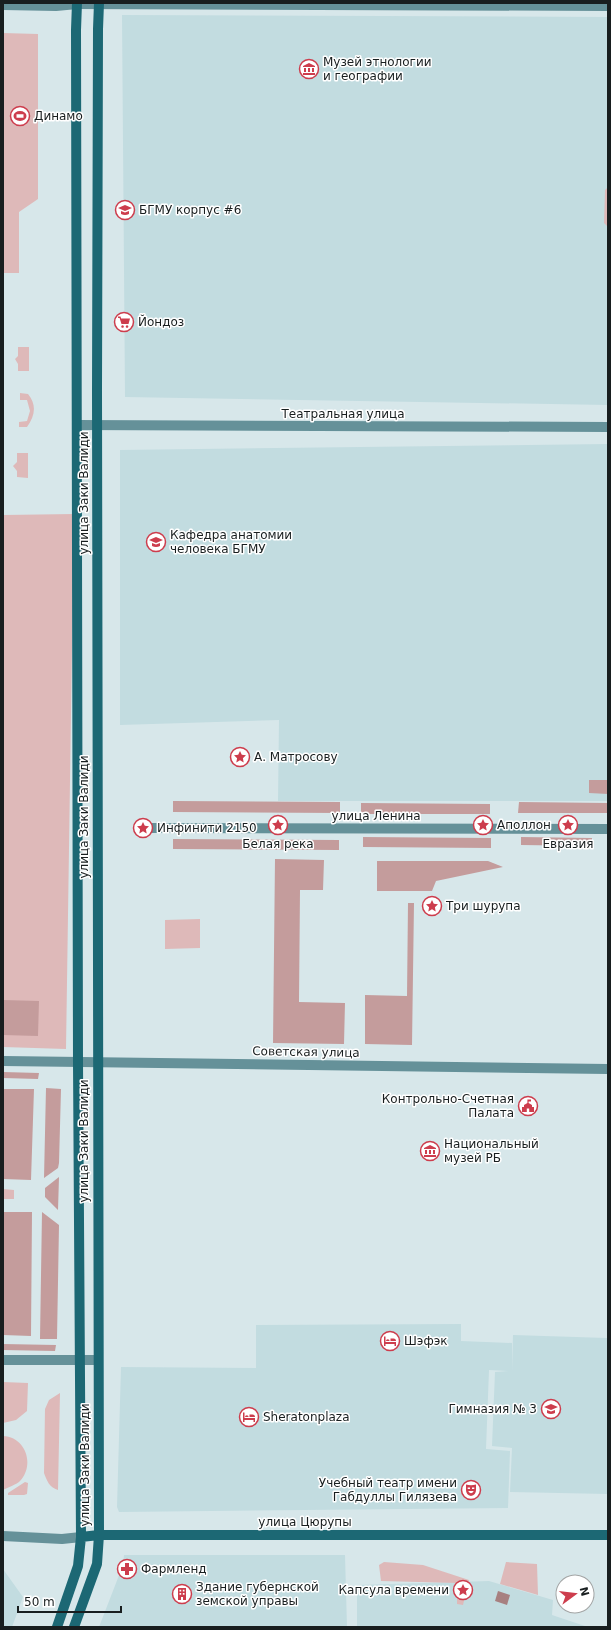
<svg xmlns="http://www.w3.org/2000/svg" width="611" height="1630" font-family="'DejaVu Sans',sans-serif">
<style>
.built{fill:#c2dce0}
.green{fill:#deb9b9}
.forest{fill:#c49c9c}
.water{fill:#a78080}
.lines{fill:none;stroke-linecap:round;stroke-linejoin:round}
.pedestrian{stroke:#659199;stroke-width:10}
.minor{stroke:#659199;stroke-width:10}
.tertiary{stroke:#659199;stroke-width:10}
.secondary{stroke:#1c6874;stroke-width:10}
.labels{text-anchor:middle;stroke-width:3;stroke-linejoin:round;paint-order:stroke}
.poi-label{font-size:12px;fill:#181e1f;stroke:#fff;text-anchor:start}
.street-label{font-size:12px;fill:#181e1f;stroke:#fff}
</style>
<rect width="100%" height="100%" fill="#d7e7ea"/>
<!-- built -->
<path class="built" d="M 122,15 L 608,17 L 608,405 L 125,397 Z
M 608,444 L 608,801 L 278,801 L 279,720 L 120,725 L 120,450 Z
M 607,1305 L 608,1494 L 510,1492 L 512,1448 L 492,1446 L 495,1372 L 508,1371 L 489,1370 L 486,1449 L 510,1451 L 508,1508 L 119,1512 L 117,1507 L 121,1367 L 256,1368 L 256,1325 L 461,1324 L 461,1341 L 512,1343 L 512,1371 L 513,1335 L 607,1338 Z
M 124,1555 L 345,1555 L 347,1627 L 99,1627 L 123,1565 Z
M 3,1569 L 23,1597 L 12,1627 L 3,1627 Z
M 489,1581 L 553,1600 L 552,1615 L 588,1627 L 357,1627 L 357,1585 Z"/>
<!-- green -->
<path class="green" d="M 3,33 L 38,34 L 38,199 L 19,212 L 19,273 L 3,273 Z
M 608,187 L 608,227 L 604,223 L 605,190 Z
M 18,347 L 29,347 L 29,371 L 18,371 L 18,364 L 15,359 L 18,356 Z
M 20,393 L 28,394 C 37,405 35,416 27,427 L 19,427 L 19,422 L 27,421 L 30,411 L 27,400 L 20,400 Z
M 17,453 L 28,453 L 28,478 L 17,477 L 17,471 L 13,466 L 17,462 Z
M 74,514 L 66,1049 L 3,1047 L 3,515 Z
M 200,919 L 200,948 L 165,949 L 165,920 Z
M 3,1189 L 14,1190 L 14,1199 L 3,1199 Z
M 3,1382 L 28,1383 L 27,1411 L 16,1420 L 3,1423 Z
M 60,1393 L 58,1490 C 49,1487 47,1481 44,1473 L 45,1409 L 49,1400 Z
M 3,1436 C 26,1437 35,1465 20,1481 C 16,1485 8,1487 3,1490 Z
M 25,1482 L 28,1483 L 27,1494 L 24,1495 L 8,1495 L 8,1493 Z
M 384,1562 L 423,1565 L 469,1580 L 463,1605 L 457,1604 L 457,1583 L 381,1581 L 379,1565 Z
M 506,1562 L 537,1564 L 538,1595 L 500,1584 Z"/>
<!-- forest -->
<path class="forest" d="M 589,780 L 608,780 L 608,794 L 589,793 Z
M 173,801 L 340,802 L 340,813 L 173,812 Z
M 519,802 L 608,803 L 608,813 L 518,813 Z
M 361,803 L 490,804 L 490,814 L 361,814 Z
M 363,837 L 491,838 L 491,848 L 363,847 Z
M 521,837 L 592,838 L 592,846 L 521,845 Z
M 173,839 L 339,840 L 339,850 L 173,849 Z
M 275,859 L 324,860 L 323,890 L 300,890 L 299,1002 L 345,1003 L 344,1044 L 273,1043 Z
M 377,861 L 488,861 L 503,867 L 436,881 L 432,891 L 377,891 Z
M 408,903 L 414,903 L 412,1045 L 365,1044 L 365,995 L 407,996 Z
M 3,1000 L 39,1001 L 38,1036 L 3,1035 Z
M 3,1072 L 39,1073 L 38,1079 L 3,1078 Z
M 46,1088 L 61,1089 L 59,1163 L 58,1168 L 44,1178 Z
M 3,1089 L 34,1089 L 31,1180 L 3,1179 Z
M 59,1177 L 58,1210 L 45,1197 L 45,1188 Z
M 3,1212 L 32,1212 L 31,1336 L 3,1335 Z
M 42,1212 L 59,1225 L 57,1339 L 40,1339 Z
M 3,1344 L 56,1345 L 55,1351 L 3,1350 Z"/>
<!-- water -->
<path class="water" d="M 498,1591 L 510,1595 L 507,1605 L 495,1601 Z"/>
<g class="lines">
<!-- pedestrian -->
<path class="pedestrian" d="M 145,828 L 608,829"/>
<!-- minor -->
<path class="minor" d="M 3,5 L 56,6 L 77,4
M 77,425 L 608,427
M 3,1061 L 608,1069
M 3,1360 L 98,1360
M 3,1536 L 62,1539 L 81,1537"/>
<!-- tertiary -->
<path class="tertiary" d="M 77,4 L 608,6"/>
<!-- secondary -->
<path class="secondary" d="M 81,1537 L 99,1535 L 608,1535
M 57,1627 L 78,1566 L 81,1537 L 78,1062 L 76,30 L 77,3
M 74,1627 L 97,1564 L 99,1535 L 97,391 L 98,29 L 99,3"/>
</g>
<!-- icons -->
<defs>
<g id="museum-ring" transform="scale(1)"><circle r="9.5" fill="#fff" stroke="#cd3d4d" stroke-width="1.5"/><path d="M0-6L6-3V-2H-6V-3ZM-5-1h2V3h-2ZM-1-1h2V3h-2ZM3-1h2V3H3ZM-6 4H6V6H-6Z" fill="#cd3d4d"/></g>
<g id="stadium-ring" transform="scale(1)"><circle r="9.5" fill="#fff" stroke="#cd3d4d" stroke-width="1.5"/><path d="M0-5a6.5 5 0 1 0 0 10a6.5 5 0 1 0 0-10ZM-3.5-1.8h7v3.6h-7Z" fill="#cd3d4d"/></g>
<g id="university-ring" transform="scale(1)"><circle r="9.5" fill="#fff" stroke="#cd3d4d" stroke-width="1.5"/><path d="M0-5L7-2L0 1L-7-2ZM-4 1L0 2.5L4 1V4Q0 6-4 4Z" fill="#cd3d4d"/></g>
<g id="supermarket-ring" transform="scale(1)"><circle r="9.5" fill="#fff" stroke="#cd3d4d" stroke-width="1.5"/><path d="M-6-5.5h2.5l.6 2H6L4.5 2H-2.5L-4.4-4H-6ZM-1.5 3.2a1.3 1.3 0 1 0 .1 0ZM3 3.2a1.3 1.3 0 1 0 .1 0Z" fill="#cd3d4d"/></g>
<g id="sight-ring" transform="scale(1)"><circle r="9.5" fill="#fff" stroke="#cd3d4d" stroke-width="1.5"/><path d="M0-6L1.8-2.2L6-1.7L2.9 1.2L3.7 5.4L0 3.3L-3.7 5.4L-2.9 1.2L-6-1.7L-1.8-2.2Z" fill="#cd3d4d"/></g>
<g id="civic-ring" transform="scale(1)"><circle r="9.5" fill="#fff" stroke="#cd3d4d" stroke-width="1.5"/><path d="M-.6-6.5H3V-4.5H.6V-3L4-1V1h2V6H-6V1h2V-1L-.6-3ZM-1.2 2.5V6h2.4V2.5Z" fill="#cd3d4d"/></g>
<g id="hotel-ring" transform="scale(1)"><circle r="9.5" fill="#fff" stroke="#cd3d4d" stroke-width="1.5"/><path d="M-6-4.5h1.5V1H6V5H4.5V3h-9V5H-6ZM-4 0a1.8 1.8 0 1 1 3.6 0ZM.5 0V-2.5h3Q6-2.5 6 0Z" fill="#cd3d4d"/></g>
<g id="school-ring" transform="scale(1)"><circle r="9.5" fill="#fff" stroke="#cd3d4d" stroke-width="1.5"/><path d="M0-5L7-2L0 1L-7-2ZM-4 1L0 2.5L4 1V4Q0 6-4 4Z" fill="#cd3d4d"/></g>
<g id="theatre-ring" transform="scale(1)"><circle r="9.5" fill="#fff" stroke="#cd3d4d" stroke-width="1.5"/><path d="M-5-5.5Q0-4 5-5.5V0Q5 5 0 6Q-5 5-5 0ZM-3.3-2.5H-1v1.5H-3.3ZM1-2.5H3.3v1.5H1ZM-2.8 1Q0 5.5 2.8 1Z" fill="#cd3d4d"/></g>
<g id="pharmacy-ring" transform="scale(1)"><circle r="9.5" fill="#fff" stroke="#cd3d4d" stroke-width="1.5"/><path d="M-2-6h4v4h4v4h-4v4h-4v-4h-4v-4h4Z" fill="#cd3d4d"/></g>
<g id="building-ring" transform="scale(1)"><circle r="9.5" fill="#fff" stroke="#cd3d4d" stroke-width="1.5"/><path d="M-4-6H4V6H1V3H-1V6H-4ZM-2.5-4.3h1.7v1.8h-1.7ZM.8-4.3h1.7v1.8H.8ZM-2.5-1h1.7V.8h-1.7ZM.8-1h1.7V.8H.8Z" fill="#cd3d4d"/></g>
</defs>
<g fill-rule="evenodd">
<use href="#museum-ring" x="309" y="69"/>
<use href="#stadium-ring" x="20" y="116"/>
<use href="#university-ring" x="125" y="210"/>
<use href="#supermarket-ring" x="124" y="322"/>
<use href="#university-ring" x="156" y="542"/>
<use href="#sight-ring" x="240" y="757"/>
<use href="#sight-ring" x="278" y="825"/>
<use href="#sight-ring" x="483" y="825"/>
<use href="#sight-ring" x="568" y="825"/>
<use href="#sight-ring" x="143" y="828"/>
<use href="#sight-ring" x="432" y="906"/>
<use href="#civic-ring" x="528" y="1106"/>
<use href="#museum-ring" x="430" y="1151"/>
<use href="#hotel-ring" x="390" y="1341"/>
<use href="#school-ring" x="551" y="1409"/>
<use href="#hotel-ring" x="249" y="1417"/>
<use href="#theatre-ring" x="471" y="1490"/>
<use href="#pharmacy-ring" x="127" y="1569"/>
<use href="#sight-ring" x="463" y="1590"/>
<use href="#building-ring" x="182" y="1594"/>
</g>
<g class="labels">
<!-- poi labels -->
<g class="poi-label">
<text x="323" y="66">Музей этнологии<tspan x="323" dy="14">и географии</tspan></text>
<text x="34" y="120">Динамо</text>
<text x="139" y="214">БГМУ корпус #6</text>
<text x="138" y="326">Йондоз</text>
<text x="170" y="539">Кафедра анатомии<tspan x="170" dy="14">человека БГМУ</tspan></text>
<text x="254" y="761">А. Матросову</text>
<text x="497" y="829">Аполлон</text>
<text x="157" y="832">Инфинити 2150</text>
<text x="278" y="848" text-anchor="middle">Белая река</text>
<text x="568" y="848" text-anchor="middle">Евразия</text>
<text x="446" y="910">Три шурупа</text>
<text x="514" y="1103" text-anchor="end">Контрольно-Счетная<tspan x="514" dy="14">Палата</tspan></text>
<text x="444" y="1148">Национальный<tspan x="444" dy="14">музей РБ</tspan></text>
<text x="404" y="1345">Шэфэк</text>
<text x="537" y="1413" text-anchor="end">Гимназия № 3</text>
<text x="263" y="1421">Sheratonplaza</text>
<text x="457" y="1487" text-anchor="end">Учебный театр имени<tspan x="457" dy="14">Габдуллы Гилязева</tspan></text>
<text x="141" y="1573">Фармленд</text>
<text x="196" y="1591">Здание губернской<tspan x="196" dy="14">земской управы</tspan></text>
<text x="449" y="1594" text-anchor="end">Капсула времени</text>
</g>
<!-- street labels -->
<g class="street-label">
<text x="343" y="418">Театральная улица</text>
<text transform="translate(84 493) rotate(-90)" y="4">улица Заки Валиди</text>
<text x="376" y="820">улица Ленина</text>
<text transform="translate(84 817) rotate(-90)" y="4">улица Заки Валиди</text>
<text transform="translate(306 1052) rotate(1)" y="4">Советская улица</text>
<text transform="translate(84 1141) rotate(-90)" y="4">улица Заки Валиди</text>
<text transform="translate(85 1465) rotate(-90)" y="4">улица Заки Валиди</text>
<text x="305" y="1526">улица Цюрупы</text>
</g>
</g>
<!-- border -->
<rect width="611" height="1630" fill="none" stroke="#181e1f" stroke-width="8"/>
<!-- north arrow -->
<g transform="translate(575 1594) rotate(75)"><circle r="19" fill="#ffffff" stroke="#a3a5a5"/>
<path d="M0-3L7 15L0 10L-7 15Z" fill="#cd3d4d"/>
<text y="-6" font-size="11" font-weight="bold" text-anchor="middle" fill="#181e1f">N</text>
</g>
<!-- scale -->
<path d="M18 1606v6h103v-6" fill="none" stroke="#181e1f" stroke-width="2"/>
<text x="24" y="1606" font-size="12" fill="#181e1f" stroke="#ffffff" stroke-width="3" paint-order="stroke">50 m</text>
</svg>
